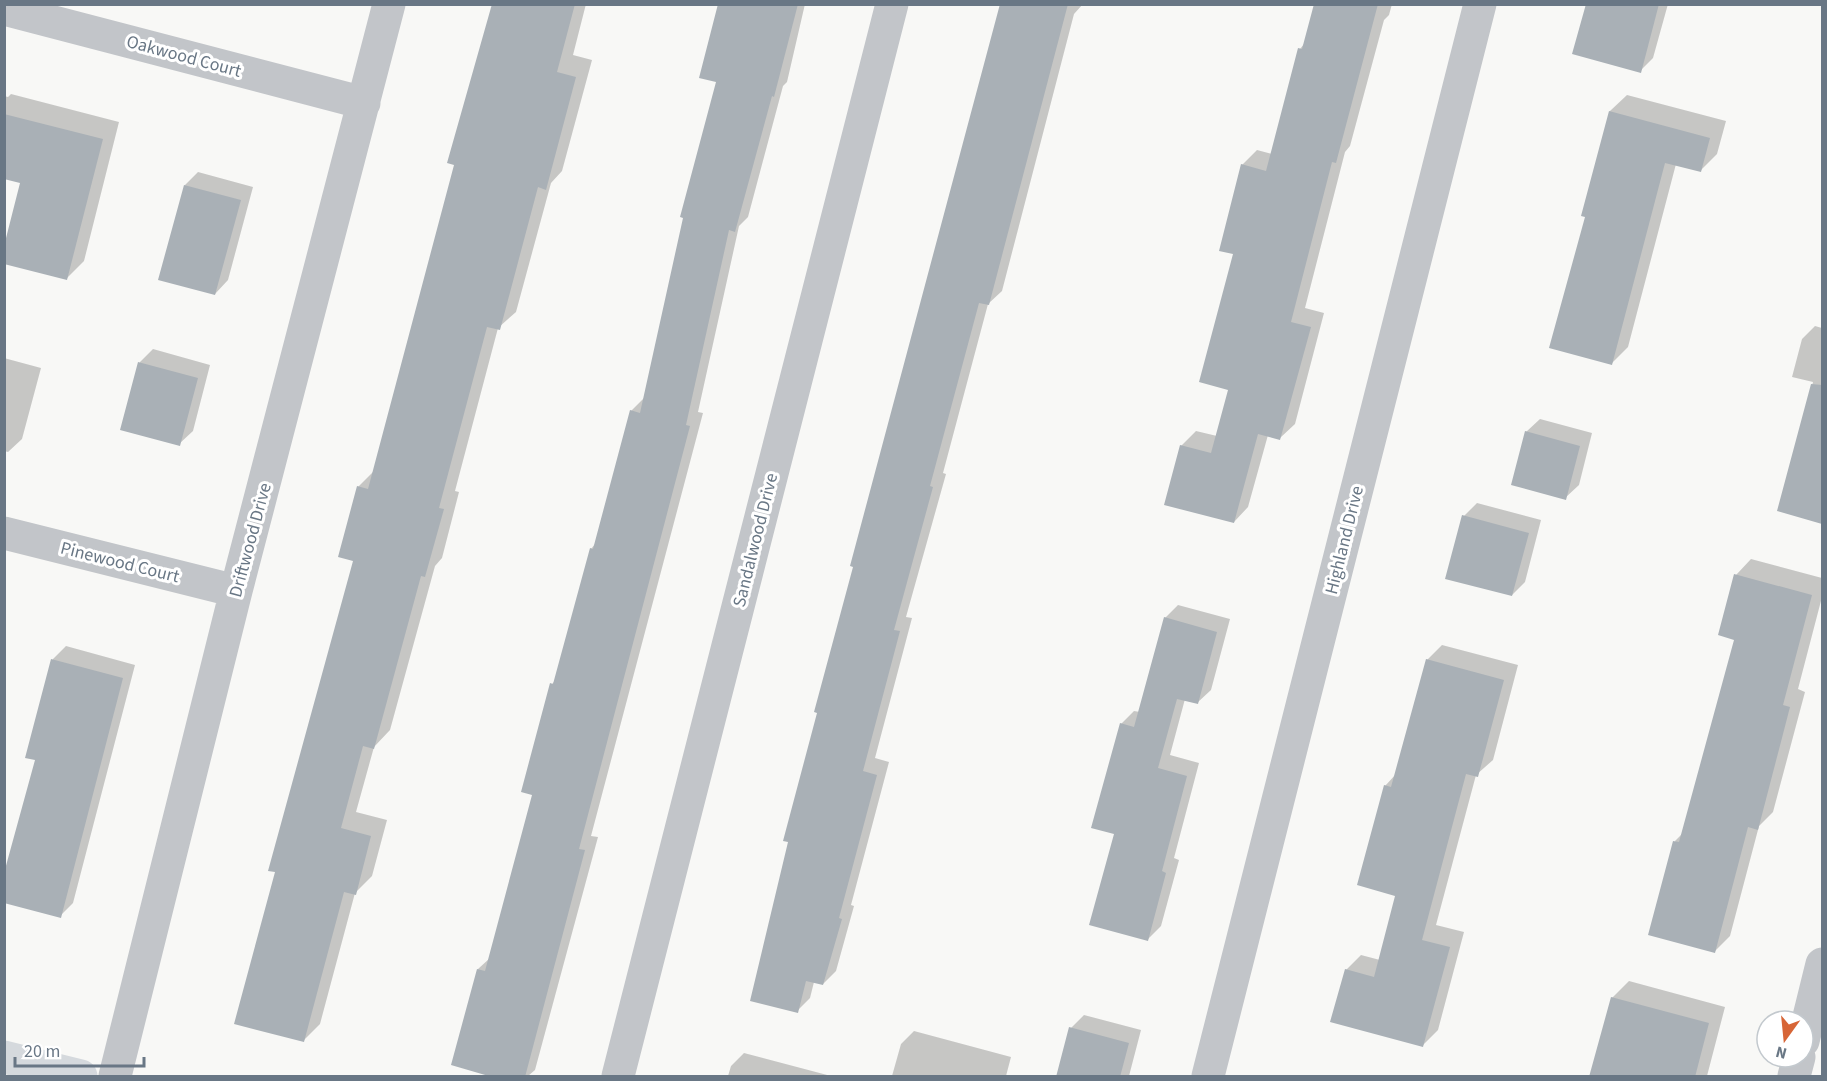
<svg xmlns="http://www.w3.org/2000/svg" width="1827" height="1081" font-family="'Source Sans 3',sans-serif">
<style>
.shadow{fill:#0003}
.building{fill:#a9b0b6}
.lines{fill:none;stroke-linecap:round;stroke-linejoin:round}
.street{stroke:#c2c5c9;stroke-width:33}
.secondary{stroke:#d5d9dd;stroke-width:33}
.labels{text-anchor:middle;stroke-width:6;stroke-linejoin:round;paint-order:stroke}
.street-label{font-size:18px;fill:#697785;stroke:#fff}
</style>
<rect width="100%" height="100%" fill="#f8f8f6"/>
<!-- shadow -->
<path class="shadow" d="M 493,4 L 586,4 L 573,55 L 592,60 L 562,171 L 551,183 L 516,312 L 498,328 L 455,491 L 459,492 L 442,558 L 435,566 L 390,730 L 374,747 L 356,812 L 387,820 L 372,876 L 355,893 L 320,1024 L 303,1041 L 277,871 L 355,560 L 358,487 L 375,470 L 456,164 Z
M 719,4 L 805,4 L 787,82 L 783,86 L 748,217 L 739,226 L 698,412 L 703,413 L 591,836 L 598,837 L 535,1070 L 528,1076 L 498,1076 L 478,969 L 490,958 L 534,794 L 552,684 L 556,680 L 591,549 L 595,544 L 631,411 L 644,398 L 718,81 Z
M 1003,4 L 1083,4 L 1074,14 L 1002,291 L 988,304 L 943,473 L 946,474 L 906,617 L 912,618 L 875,758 L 889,762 L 851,905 L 854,906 L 836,971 L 823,984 L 814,982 L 810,998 L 797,1011 L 855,566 Z
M 1316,4 L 1392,4 L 1389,15 L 1384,20 L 1350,146 L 1345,152 L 1305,308 L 1324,313 L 1295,424 L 1280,438 L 1268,435 L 1248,507 L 1234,522 L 1181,446 L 1196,431 L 1217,436 L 1229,389 L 1235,253 L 1242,165 L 1257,150 L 1272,154 L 1300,49 L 1304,44 Z
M 1587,4 L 1668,4 L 1653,58 L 1640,71 Z
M 11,94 L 119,122 L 84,261 L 67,278 L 22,182 L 4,178 L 4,96 L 8,97 Z
M 1627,95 L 1726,121 L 1717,154 L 1701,170 L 1676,164 L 1628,347 L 1612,363 L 1586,216 L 1610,111 Z
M 198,172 L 253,187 L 228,280 L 215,294 L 185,185 Z
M 1815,326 L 1822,328 L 1822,522 L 1779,510 L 1813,382 L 1792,377 L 1802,339 Z
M 153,349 L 210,365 L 193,431 L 179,444 L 122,429 L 140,362 Z
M 4,358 L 41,368 L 22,439 L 8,452 L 4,451 Z
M 1540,419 L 1592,433 L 1579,485 L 1565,498 L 1526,432 Z
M 1477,503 L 1541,520 L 1525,582 L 1512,595 L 1464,516 Z
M 1751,559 L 1822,578 L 1822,597 L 1798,689 L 1805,692 L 1773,812 L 1759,826 L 1730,936 L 1714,952 L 1675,841 L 1683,833 L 1735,639 L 1736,575 Z
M 1178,605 L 1230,619 L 1211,690 L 1197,703 L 1185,699 L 1170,755 L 1199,763 L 1174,858 L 1179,860 L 1161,926 L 1148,939 L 1116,833 L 1121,724 L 1134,711 L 1140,712 L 1165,618 Z
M 1442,645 L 1518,665 L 1493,760 L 1476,775 L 1436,925 L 1464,932 L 1438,1030 L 1423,1045 L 1346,970 L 1361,955 L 1380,960 L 1397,895 L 1385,786 L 1396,774 L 1427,660 Z
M 66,646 L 135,665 L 73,903 L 60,916 L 36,759 L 27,757 L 53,659 Z
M 1629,981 L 1725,1007 L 1707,1076 L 1591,1076 L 1612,998 Z
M 1084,1015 L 1141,1030 L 1129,1076 L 1058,1076 L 1071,1028 Z
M 914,1031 L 1011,1057 L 1006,1076 L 892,1076 L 901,1044 Z
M 744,1053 L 831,1076 L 728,1076 L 731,1066 Z"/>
<!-- building -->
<path class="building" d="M 492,4 L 575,4 L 557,72 L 576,77 L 546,190 L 538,187 L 500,330 L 487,327 L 439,508 L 444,509 L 425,577 L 421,576 L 374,749 L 363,746 L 341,828 L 371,836 L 356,895 L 344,892 L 304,1042 L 234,1024 L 275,872 L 268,871 L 353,561 L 338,557 L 357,486 L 368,489 L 454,165 L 447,163 Z
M 718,4 L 798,4 L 774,97 L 772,96 L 735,232 L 729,230 L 686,425 L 690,426 L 579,849 L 585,850 L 525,1077 L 492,1077 L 451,1065 L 477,969 L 485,971 L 532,795 L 521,792 L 550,683 L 553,684 L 590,548 L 593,549 L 630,410 L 640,413 L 683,218 L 680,217 L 716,82 L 699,78 Z
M 1000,4 L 1068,4 L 989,305 L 979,303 L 930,486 L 933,487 L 894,630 L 900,631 L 863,771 L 877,775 L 839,918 L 842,919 L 823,985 L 806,981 L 798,1013 L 750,1001 L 788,842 L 783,841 L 817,713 L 814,712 L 853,567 L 850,566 Z
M 1314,4 L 1378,4 L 1336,163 L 1332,162 L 1291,322 L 1311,327 L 1280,440 L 1258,434 L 1234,523 L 1164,505 L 1180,445 L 1211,453 L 1228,390 L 1199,382 L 1233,254 L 1219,251 L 1241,164 L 1266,171 L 1298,48 L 1302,49 Z
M 1586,4 L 1659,4 L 1641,73 L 1572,54 Z
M 1609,111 L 1710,138 L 1701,172 L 1665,163 L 1612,365 L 1549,348 L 1585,217 L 1581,216 Z
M 4,114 L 103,139 L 67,280 L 4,264 L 4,246 L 20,183 L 4,179 Z
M 184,185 L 241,200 L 215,295 L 158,280 Z
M 138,362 L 198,378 L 180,446 L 120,430 Z
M 1811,384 L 1822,385 L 1822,524 L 1777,511 Z
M 1525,431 L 1580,446 L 1566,500 L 1511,485 Z
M 1462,515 L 1529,533 L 1512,596 L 1445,579 Z
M 1734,574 L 1812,595 L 1783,705 L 1790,707 L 1758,830 L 1748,827 L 1715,953 L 1648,935 L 1673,841 L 1679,842 L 1734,640 L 1718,635 Z
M 1164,617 L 1217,632 L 1198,704 L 1177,699 L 1158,768 L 1187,776 L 1162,871 L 1166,873 L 1148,941 L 1089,925 L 1114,834 L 1091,828 L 1120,723 L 1134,727 Z
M 51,659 L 123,678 L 61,918 L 4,903 L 4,873 L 35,760 L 25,758 Z
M 1426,659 L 1504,680 L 1478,777 L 1466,774 L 1422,940 L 1450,947 L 1423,1047 L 1330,1022 L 1345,969 L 1374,977 L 1395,896 L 1357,885 L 1384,785 L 1391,787 Z
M 1611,997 L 1709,1023 L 1695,1077 L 1589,1077 Z
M 1069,1027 L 1129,1043 L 1120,1077 L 1056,1077 Z"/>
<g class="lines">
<!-- street -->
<path class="street" d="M 4,9 L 364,103
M 4,533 L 236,591
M 1803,1041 L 1822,964
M 115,1076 L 236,591 L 389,4
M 618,1076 L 892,4
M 1208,1076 L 1480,4
M 1794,1076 L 1799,1057"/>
<!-- secondary -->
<path class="secondary" d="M 4,1057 L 81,1076"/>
</g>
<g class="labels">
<!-- street labels -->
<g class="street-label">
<text transform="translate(184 56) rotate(15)" y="6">Oakwood Court</text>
<text transform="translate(250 540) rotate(-75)" y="6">Driftwood Drive</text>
<text transform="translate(755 540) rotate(-76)" y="6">Sandalwood Drive</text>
<text transform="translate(1344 540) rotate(-76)" y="6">Highland Drive</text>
<text transform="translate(120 562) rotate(14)" y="6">Pinewood Court</text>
</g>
</g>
<!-- border -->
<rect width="1827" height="1081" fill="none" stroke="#697785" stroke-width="12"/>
<!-- north arrow -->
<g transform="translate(1785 1039) rotate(195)"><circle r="28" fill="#ffffff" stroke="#c3c9ce" stroke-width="1.5"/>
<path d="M0-4.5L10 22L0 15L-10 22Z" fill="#d76536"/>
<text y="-9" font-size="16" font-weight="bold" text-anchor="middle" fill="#697785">N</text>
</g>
<!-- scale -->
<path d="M15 1057v9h129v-9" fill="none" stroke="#697785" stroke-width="3"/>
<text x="24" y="1057" font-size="18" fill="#697785" stroke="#ffffff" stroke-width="4.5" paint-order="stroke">20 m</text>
</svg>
